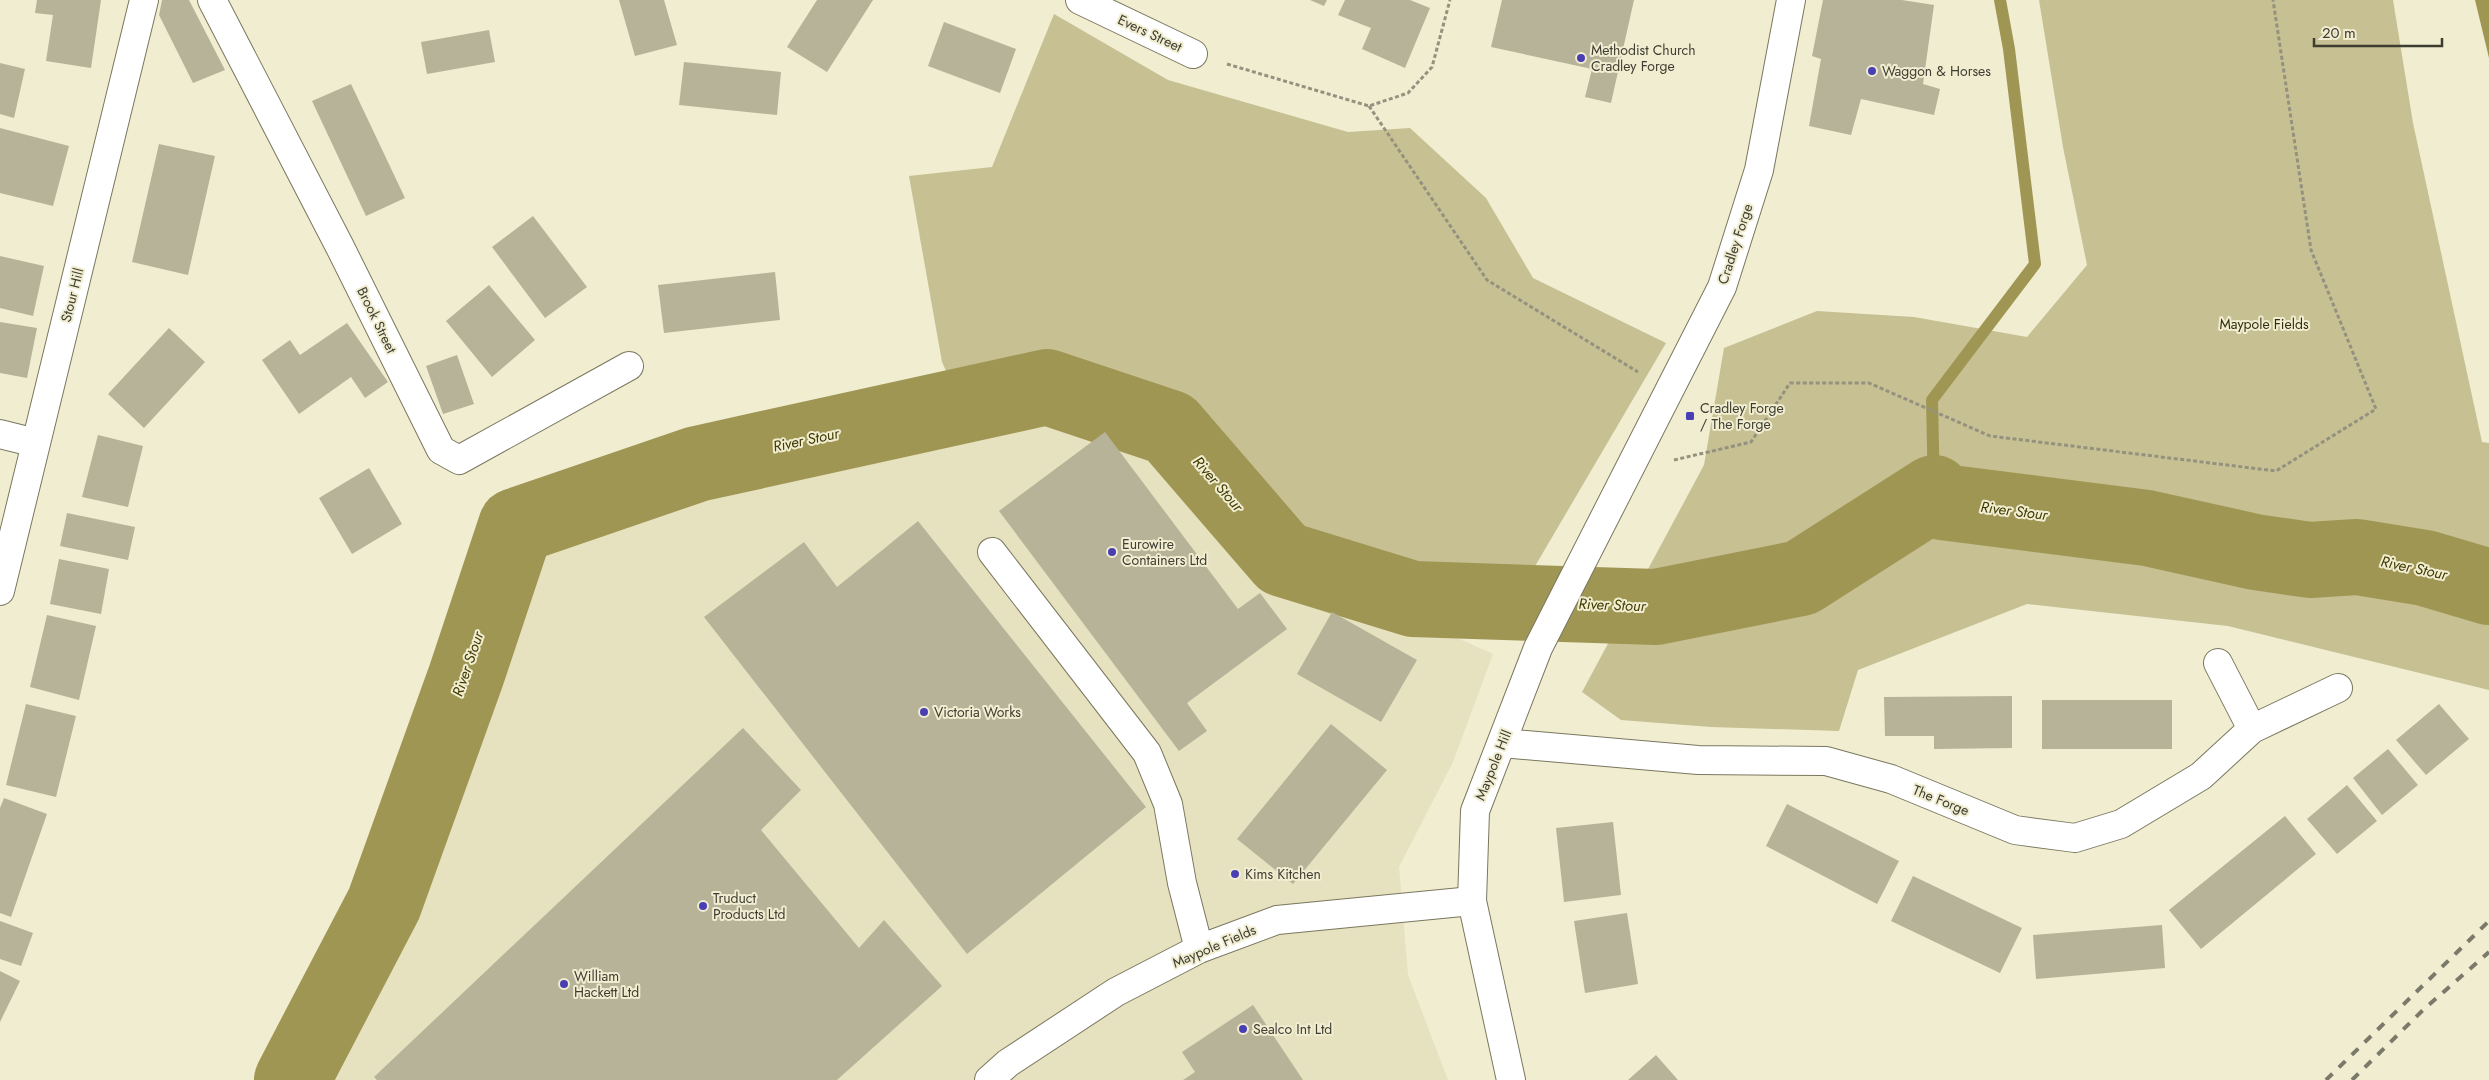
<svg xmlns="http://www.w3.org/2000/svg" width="2489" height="1080" font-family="Jost,sans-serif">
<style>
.built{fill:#e6e1bf}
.green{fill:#c6c092}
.water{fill:#a09654}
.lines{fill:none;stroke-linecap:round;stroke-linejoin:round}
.stream{stroke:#a09654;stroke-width:12}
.river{stroke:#a09654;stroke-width:76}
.building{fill:#b6b399}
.minor-casing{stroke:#7a775f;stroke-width:30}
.major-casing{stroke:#7a775f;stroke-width:30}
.path{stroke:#94927f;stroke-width:3;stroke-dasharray:4 2.5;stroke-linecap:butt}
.minor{stroke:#fff;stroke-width:28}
.major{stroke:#fff;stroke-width:28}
.rail{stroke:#7b7969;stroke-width:4;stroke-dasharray:9 9;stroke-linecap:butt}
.poi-dot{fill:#4a3eb4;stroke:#f0edd1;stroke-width:2}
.labels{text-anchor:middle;stroke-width:4;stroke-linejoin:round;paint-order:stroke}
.street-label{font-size:14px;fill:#3e3d32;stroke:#f0edd1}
.poi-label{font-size:14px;fill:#3e3d32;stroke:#f0edd1;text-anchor:start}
.park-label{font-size:14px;fill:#322d0f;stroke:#f0edd1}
.water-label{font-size:15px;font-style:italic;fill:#413a01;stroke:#f0edd1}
</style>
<rect width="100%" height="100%" fill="#f0edd1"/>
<!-- built -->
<path class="built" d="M 1045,382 L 1170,426 L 1285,561 L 1493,654 L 1453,762 L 1399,867 L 1408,975 L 1448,1080 L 303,1080 L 386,900 L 469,692 L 519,541 L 693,468 Z"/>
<!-- green -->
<path class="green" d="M 2039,0 L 2393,0 L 2413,123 L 2482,442 L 2489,443 L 2489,690 L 2228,626 L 2027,604 L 1858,670 L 1839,731 L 1711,727 L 1621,720 L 1582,692 L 1704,465 L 1724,348 L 1817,311 L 1914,317 L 2027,337 L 2087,265 L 2063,147 Z
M 1054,14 L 1168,80 L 1348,132 L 1410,128 L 1486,198 L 1533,278 L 1666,343 L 1524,585 L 1504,602 L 1413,599 L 1283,559 L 1170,428 L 1047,387 L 961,404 L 942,362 L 909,176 L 992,167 Z"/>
<!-- water -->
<path class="water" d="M 2475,0 L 2489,0 L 2489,58 Z"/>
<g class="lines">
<!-- stream -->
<path class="stream" d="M 1934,493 L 1932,400 L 2035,264 L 2009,49 L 2000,0"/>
<!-- river -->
<path class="river" d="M 292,1080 L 384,904 L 466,676 L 516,526 L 697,464 L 1047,387 L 1170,428 L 1283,559 L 1413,599 L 1656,607 L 1801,578 L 1934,493 L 1942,502 L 2147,528 L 2255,552 L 2310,560 L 2357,557 L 2425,568 L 2489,587"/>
</g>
<!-- building -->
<path class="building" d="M 37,0 L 101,0 L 91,68 L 46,61 L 53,15 L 35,13 Z
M 162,0 L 189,0 L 225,70 L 193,83 L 159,15 Z
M 619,0 L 664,0 L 677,45 L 635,56 Z
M 817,0 L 873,0 L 827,72 L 787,47 Z
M 1310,0 L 1327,0 L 1324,6 Z
M 1345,0 L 1410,0 L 1430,8 L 1405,68 L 1362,49 L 1371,28 L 1338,15 Z
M 1502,0 L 1634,0 L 1611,103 L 1585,97 L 1592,69 L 1491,47 Z
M 1823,0 L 1902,0 L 1934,5 L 1923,84 L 1940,89 L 1934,115 L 1861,99 L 1851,135 L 1809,126 L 1821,59 L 1812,56 Z
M 944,22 L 1016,49 L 1000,93 L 928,66 Z
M 489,30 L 495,62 L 427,74 L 421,42 Z
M 684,62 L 781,72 L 777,115 L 679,105 Z
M 0,63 L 25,69 L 14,118 L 0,114 Z
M 351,84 L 405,198 L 366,216 L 312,101 Z
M 0,128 L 69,146 L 53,206 L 0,193 Z
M 159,144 L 215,156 L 188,275 L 132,262 Z
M 533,216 L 587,287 L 545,318 L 492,247 Z
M 0,256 L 44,266 L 33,316 L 0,308 Z
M 775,272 L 780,320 L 664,333 L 658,285 Z
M 489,285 L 535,340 L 492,377 L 446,321 Z
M 0,322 L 37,328 L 27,378 L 0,373 Z
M 347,323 L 388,382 L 365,398 L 351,377 L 299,414 L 262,360 L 290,340 L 300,355 Z
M 169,328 L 205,362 L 144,428 L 108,394 Z
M 457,355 L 474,404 L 443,414 L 426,366 Z
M 1105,432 L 1238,609 L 1260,593 L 1287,629 L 1187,703 L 1207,731 L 1179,751 L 999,511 Z
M 98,435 L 143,446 L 128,507 L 82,497 Z
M 369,468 L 402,524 L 352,554 L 319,498 Z
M 67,513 L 135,527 L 128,560 L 60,546 Z
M 918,521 L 1146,807 L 967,954 L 704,617 L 804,542 L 837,587 Z
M 59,559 L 109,569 L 101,614 L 50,604 Z
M 1332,612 L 1417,660 L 1381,722 L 1297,674 Z
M 47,615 L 96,626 L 79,700 L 30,687 Z
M 2012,696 L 2012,748 L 1934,749 L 1934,736 L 1885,736 L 1884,697 Z
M 2042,700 L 2172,700 L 2172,749 L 2042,749 Z
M 26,704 L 76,716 L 56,797 L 6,785 Z
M 2439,704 L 2469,739 L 2426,775 L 2396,740 Z
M 1331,724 L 1387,770 L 1293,884 L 1237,839 Z
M 743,728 L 801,790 L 761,830 L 859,948 L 884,920 L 942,986 L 837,1080 L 377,1080 L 374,1077 Z
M 2388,749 L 2418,785 L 2382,815 L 2353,778 Z
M 2347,785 L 2377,821 L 2337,854 L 2307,819 Z
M 4,798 L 47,814 L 11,917 L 0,913 L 0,808 Z
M 1787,804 L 1899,861 L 1877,904 L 1766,846 Z
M 2285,816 L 2316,854 L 2201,949 L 2169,910 Z
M 1613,822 L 1621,895 L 1564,902 L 1556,828 Z
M 1913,876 L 2022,928 L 2000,973 L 1891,921 Z
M 1627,913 L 1638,984 L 1585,993 L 1574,921 Z
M 0,921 L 33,933 L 21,966 L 0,959 Z
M 2162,925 L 2165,968 L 2036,979 L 2033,935 Z
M 0,971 L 20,981 L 0,1022 Z
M 1253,1005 L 1303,1080 L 1183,1080 L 1195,1072 L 1182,1052 Z
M 1656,1055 L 1678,1080 L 1628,1080 Z"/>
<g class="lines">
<!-- minor casing -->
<g class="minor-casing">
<path id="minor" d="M 212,0 L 340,247 L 441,450 L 459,460 L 629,366
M 1080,0 L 1193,54
M 0,434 L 36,443
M 992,552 L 1147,753 L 1168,804 L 1182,883 L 1199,949
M 0,591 L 144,0
M 2218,663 L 2252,729
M 1502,743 L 1698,760 L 1826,761 L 1891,779 L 2015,830 L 2075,838 L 2121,824 L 2201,776 L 2252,729 L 2338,688
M 989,1080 L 1008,1063 L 1116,992 L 1199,949 L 1277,920 L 1472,901"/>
</g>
<!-- major casing -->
<g class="major-casing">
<path id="major" d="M 1511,1080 L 1472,901 L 1475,811 L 1538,648 L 1722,287 L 1759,170 L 1791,0"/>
</g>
<!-- path -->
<path class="path" d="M 1227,64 L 1369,106 L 1408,93 L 1432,67 L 1450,0
M 1369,106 L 1487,280 L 1638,372
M 1674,460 L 1751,442 L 1790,383 L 1869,383 L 1990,436 L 2276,471 L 2376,409 L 2311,250 L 2273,0"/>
<!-- minor -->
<use href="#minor" class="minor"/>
<!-- major -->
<use href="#major" class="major"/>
<!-- rail -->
<path class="rail" d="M 2326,1080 L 2489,921
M 2352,1080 L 2423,1010 L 2489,952"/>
</g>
<!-- markers -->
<g class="poi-dot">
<circle cx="1581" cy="58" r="5"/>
<circle cx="1872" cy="71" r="5"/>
<rect x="1685" y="411" width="10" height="10" rx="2.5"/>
<circle cx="1112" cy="552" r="5"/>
<circle cx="924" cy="712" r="5"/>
<circle cx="1235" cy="874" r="5"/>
<circle cx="703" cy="906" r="5"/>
<circle cx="564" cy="984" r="5"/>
<circle cx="1243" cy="1029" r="5"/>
</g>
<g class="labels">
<!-- street labels -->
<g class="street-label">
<text transform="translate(1150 33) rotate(25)" y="5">Evers Street</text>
<text transform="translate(1735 244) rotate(-72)" y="5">Cradley Forge</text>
<text transform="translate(72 295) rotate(-76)" y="5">Stour Hill</text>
<text transform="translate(377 320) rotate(64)" y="5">Brook Street</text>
<text transform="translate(1493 765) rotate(-68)" y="5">Maypole Hill</text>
<text transform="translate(1941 800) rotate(22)" y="5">The Forge</text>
<text transform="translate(1214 946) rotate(-23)" y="5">Maypole Fields</text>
</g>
<!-- poi labels -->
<g class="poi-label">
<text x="1591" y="55">Methodist Church<tspan x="1591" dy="16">Cradley Forge</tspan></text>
<text x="1882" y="76">Waggon &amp; Horses</text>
<text x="1700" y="413">Cradley Forge<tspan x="1700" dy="16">/ The Forge</tspan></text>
<text x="1122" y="549">Eurowire<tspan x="1122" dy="16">Containers Ltd</tspan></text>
<text x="934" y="717">Victoria Works</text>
<text x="1245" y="879">Kims Kitchen</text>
<text x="713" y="903">Truduct<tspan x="713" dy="16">Products Ltd</tspan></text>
<text x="574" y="981">William<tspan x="574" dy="16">Hackett Ltd</tspan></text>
<text x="1253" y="1034">Sealco Int Ltd</text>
</g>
<!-- park labels -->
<g class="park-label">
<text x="2264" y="329">Maypole Fields</text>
</g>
<!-- water labels -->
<g class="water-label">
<text transform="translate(806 440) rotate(-12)" y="5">River Stour</text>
<text transform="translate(1218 484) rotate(49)" y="5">River Stour</text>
<text transform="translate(2014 511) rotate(7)" y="5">River Stour</text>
<text transform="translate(2414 568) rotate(12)" y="5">River Stour</text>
<text transform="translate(1612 605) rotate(2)" y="5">River Stour</text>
<text transform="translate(468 664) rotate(-71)" y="5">River Stour</text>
</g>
</g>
<!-- scale -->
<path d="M2314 38v8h128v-8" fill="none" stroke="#3e3d32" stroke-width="2.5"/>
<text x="2322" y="38" font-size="15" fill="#3e3d32" stroke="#f0edd1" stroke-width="4" paint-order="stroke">20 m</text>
</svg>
